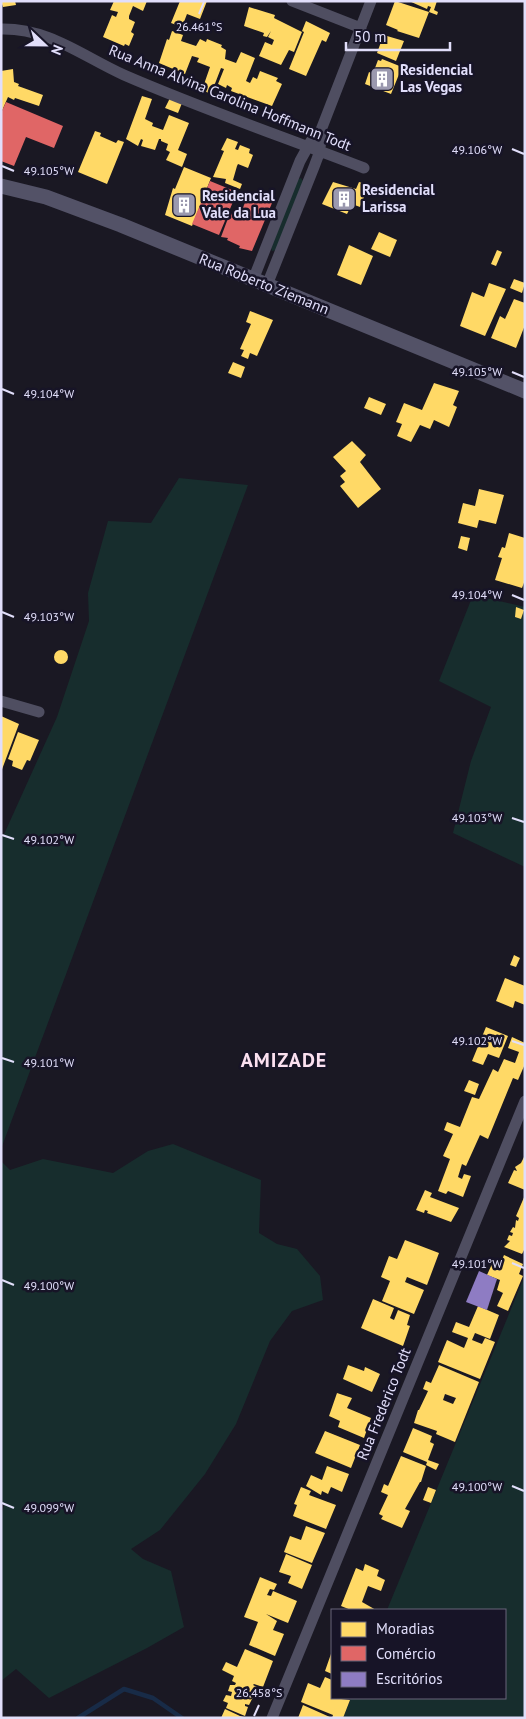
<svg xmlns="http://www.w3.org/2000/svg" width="526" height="1719" font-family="'PT Sans',sans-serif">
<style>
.green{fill:#172d2d}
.homes{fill:#ffd966;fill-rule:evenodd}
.shops{fill:#e06666}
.offices{fill:#8e7cc3}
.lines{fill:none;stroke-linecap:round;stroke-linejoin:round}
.stream{stroke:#182b47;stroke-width:4.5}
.street{stroke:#4f4e61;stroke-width:11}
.secondary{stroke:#535267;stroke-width:15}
.ticks{fill:none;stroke:#e1defa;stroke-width:2}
.labels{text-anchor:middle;stroke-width:5;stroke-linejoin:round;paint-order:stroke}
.poi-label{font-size:15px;font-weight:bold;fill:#e1defa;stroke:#171427;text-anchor:start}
.street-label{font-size:15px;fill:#e1defa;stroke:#171427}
.district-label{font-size:20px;font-weight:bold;letter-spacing:1px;fill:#fbe0f1;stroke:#171427}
.ticks-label{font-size:12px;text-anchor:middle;fill:#e1defa;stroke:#171427;stroke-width:5;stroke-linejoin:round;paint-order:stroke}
</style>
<rect width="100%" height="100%" fill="#1a1823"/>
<!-- green -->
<path class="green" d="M 301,178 L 303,181 L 276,250 L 272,251 L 271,248 L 298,179 Z
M 179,478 L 248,485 L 1,1149 L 1,841 L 57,717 L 89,621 L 88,593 L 108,521 L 151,523 Z
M 473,595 L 525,607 L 525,867 L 453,833 L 471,761 L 491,707 L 439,681 Z
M 173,1144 L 261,1180 L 259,1233 L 277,1244 L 297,1249 L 320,1276 L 323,1300 L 292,1311 L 270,1341 L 236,1424 L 205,1474 L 160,1530 L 131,1549 L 143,1559 L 171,1571 L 184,1627 L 147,1648 L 49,1698 L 16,1669 L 1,1681 L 1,1515 L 4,1506 L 1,1498 L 1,1161 L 10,1170 L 43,1159 L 113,1173 L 148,1151 Z
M 525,1275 L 525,1718 L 343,1718 L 351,1698 L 505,1698 L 505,1610 L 387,1610 Z"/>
<!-- homes -->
<path class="homes" d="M 1,1 L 15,1 L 16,5 L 3,7 Z
M 114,1 L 147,1 L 143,11 L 133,6 L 129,16 L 129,19 L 135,22 L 131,32 L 134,34 L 129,46 L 125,44 L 124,46 L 103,37 L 112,15 L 116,17 L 118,12 L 110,10 Z
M 180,1 L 207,1 L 200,19 L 187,14 L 182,27 L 171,23 Z
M 395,1 L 429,12 L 419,38 L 397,31 L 398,30 L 386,25 Z
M 409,1 L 437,1 L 434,10 L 438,12 L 437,15 L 429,12 L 431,7 L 428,6 L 427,9 Z
M 249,7 L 275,15 L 274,18 L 302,32 L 294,52 L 289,50 L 281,65 L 259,56 L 265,42 L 272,45 L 274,40 L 268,37 L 271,31 L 267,37 L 263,36 L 264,33 L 244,26 Z
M 306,21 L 330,33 L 326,42 L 322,40 L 306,76 L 289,69 L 304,32 L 302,31 Z
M 172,31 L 183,35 L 181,41 L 196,46 L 200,39 L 206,42 L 207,39 L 222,45 L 221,47 L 226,50 L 225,59 L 236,63 L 241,52 L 255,58 L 246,81 L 250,83 L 253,77 L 257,79 L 260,71 L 278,78 L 276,81 L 282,84 L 272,106 L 231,91 L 232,88 L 227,85 L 226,88 L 218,84 L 224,69 L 221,68 L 211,94 L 202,90 L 210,67 L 197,62 L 199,58 L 192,56 L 185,74 L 159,63 L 167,39 L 169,40 Z
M 387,36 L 404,41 L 396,61 L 377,53 L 381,42 L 384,43 Z
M 382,59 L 402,67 L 391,94 L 365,84 L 369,72 L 375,75 L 376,72 L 378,73 L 379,70 L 375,68 L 378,60 L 381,61 Z
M 13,69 L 14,82 L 19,84 L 18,86 L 43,95 L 39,106 L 15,98 L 14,100 L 8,97 L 1,113 L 1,71 Z
M 142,96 L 152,99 L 145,119 L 153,123 L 152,126 L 163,130 L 169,115 L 189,123 L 178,150 L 187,154 L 182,167 L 166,160 L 170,152 L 166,150 L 168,144 L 161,141 L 161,139 L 159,139 L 155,150 L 141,146 L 143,140 L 141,139 L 138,146 L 126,139 Z
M 170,98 L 182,103 L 178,113 L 165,108 Z
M 95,131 L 101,133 L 100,136 L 116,143 L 118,140 L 124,142 L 107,184 L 78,172 Z
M 227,138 L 238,142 L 235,149 L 238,150 L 240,145 L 250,149 L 249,153 L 253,155 L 248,168 L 238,164 L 237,166 L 233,180 L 242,184 L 240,189 L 225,183 L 226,179 L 213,177 L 224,151 L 221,150 Z
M 184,167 L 211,178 L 192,226 L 165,215 L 173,188 L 175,189 Z
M 333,182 L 356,189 L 359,182 L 369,185 L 360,207 L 352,204 L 347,214 L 322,204 Z
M 379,232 L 397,240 L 390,257 L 371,249 Z
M 349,245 L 373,256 L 361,285 L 337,275 Z
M 497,250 L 502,252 L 496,266 L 491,264 Z
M 514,279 L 525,283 L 522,293 L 510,288 Z
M 489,283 L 506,289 L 485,336 L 460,326 L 472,292 L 484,297 Z
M 514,299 L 525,303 L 525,325 L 516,348 L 491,338 L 500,316 L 505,319 Z
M 250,311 L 273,320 L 257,356 L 250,353 L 248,359 L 241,356 L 244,350 L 240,349 L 251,324 L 246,322 Z
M 233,362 L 245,367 L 241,378 L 228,373 Z
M 434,383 L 459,391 L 453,405 L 457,407 L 449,427 L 434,420 L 430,429 L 420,425 L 411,442 L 397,436 L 402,424 L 396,422 L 404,403 L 422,410 Z
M 369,397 L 386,404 L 381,415 L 364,408 Z
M 352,441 L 366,455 L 360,462 L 381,489 L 358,508 L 340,486 L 345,482 L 340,476 L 346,471 L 333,457 Z
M 479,489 L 504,495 L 496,524 L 479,520 L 477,528 L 458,523 L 463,503 L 475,506 Z
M 509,533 L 525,538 L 525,580 L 522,588 L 495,580 L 502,558 L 498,557 L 502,547 L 505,548 Z
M 461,536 L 470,538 L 467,551 L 458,548 Z
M 516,607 L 524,610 L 521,619 L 515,617 Z
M54 657a7 7 0 1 1 14 0a7 7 0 1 1-14 0Z
M 1,716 L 19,724 L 1,772 Z
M 18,732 L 39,740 L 30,761 L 27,760 L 22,770 L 12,766 L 13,761 L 8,759 Z
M 514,955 L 520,958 L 516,967 L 510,965 Z
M 505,978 L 525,986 L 525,1005 L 515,1001 L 513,1008 L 496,1001 Z
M 486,1027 L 508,1036 L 499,1058 L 488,1054 L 483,1065 L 472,1061 Z
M 512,1037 L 525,1043 L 525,1064 L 518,1080 L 513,1078 L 488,1139 L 480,1135 L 466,1166 L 462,1164 L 458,1177 L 462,1179 L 464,1174 L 471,1176 L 463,1197 L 448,1191 L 446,1194 L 438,1191 L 450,1159 L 443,1156 L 453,1134 L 444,1130 L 447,1122 L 460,1127 L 472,1097 L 479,1099 L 493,1069 L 498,1072 L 504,1059 L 515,1063 L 519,1052 L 508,1048 Z
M 469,1080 L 479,1084 L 475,1095 L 464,1091 Z
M 525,1155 L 525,1190 L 508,1183 L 514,1170 L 517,1171 L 515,1167 L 521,1163 Z
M 425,1190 L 432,1193 L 430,1197 L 459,1208 L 451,1222 L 427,1213 L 428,1211 L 425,1210 L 424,1213 L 416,1210 Z
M 525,1195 L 525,1248 L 522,1254 L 504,1247 L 510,1241 L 507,1240 L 509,1235 L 512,1236 L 513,1233 L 510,1232 L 513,1227 L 515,1228 L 516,1220 L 518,1221 L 519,1218 L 516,1216 Z
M 405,1240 L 439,1253 L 427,1285 L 407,1277 L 405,1282 L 424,1290 L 414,1314 L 382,1301 L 390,1281 L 381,1277 L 389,1256 L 397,1259 Z
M 504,1255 L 523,1264 L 519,1274 L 523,1276 L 508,1311 L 497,1306 L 503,1293 L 497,1290 L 500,1280 L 487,1275 L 492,1264 L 499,1267 Z
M 373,1299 L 394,1308 L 390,1318 L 394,1320 L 398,1310 L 410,1315 L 407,1325 L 410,1326 L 403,1346 L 361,1328 Z
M 478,1306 L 499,1315 L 490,1339 L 475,1333 L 472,1340 L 482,1344 L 485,1338 L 495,1342 L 480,1379 L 438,1362 L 447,1340 L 464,1348 L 468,1338 L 452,1332 L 456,1322 L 469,1327 Z
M 348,1365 L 364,1371 L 365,1367 L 380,1374 L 372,1392 L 343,1379 Z
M 439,1365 L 479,1382 L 455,1442 L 436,1434 L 437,1431 L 414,1423 L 418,1410 L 419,1410 L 428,1391 L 423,1389 L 426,1381 L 431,1383 ZM 445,1394 L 456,1398 L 453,1404 L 443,1400 Z
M 337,1393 L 352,1398 L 347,1408 L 371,1418 L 364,1438 L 338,1427 L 340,1421 L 329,1416 Z
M 413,1428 L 432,1436 L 430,1442 L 434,1444 L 428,1460 L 439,1464 L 436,1470 L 426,1465 L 427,1462 L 403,1452 Z
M 325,1431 L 360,1445 L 351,1468 L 315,1453 Z
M 401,1456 L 426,1466 L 421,1482 L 420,1482 L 405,1509 L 410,1511 L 402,1528 L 381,1519 L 383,1516 L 379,1514 L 388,1495 L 381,1492 L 384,1484 L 388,1486 Z
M 327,1466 L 349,1474 L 342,1492 L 331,1487 L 328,1494 L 322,1491 L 321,1495 L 306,1486 L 311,1475 L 322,1480 Z
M 301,1487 L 311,1491 L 309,1495 L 336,1505 L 326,1529 L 293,1516 L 297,1505 L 294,1504 Z
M 428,1487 L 436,1490 L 431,1503 L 423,1500 Z
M 306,1526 L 325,1533 L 312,1563 L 284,1552 L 290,1536 L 301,1540 Z
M 286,1554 L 312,1565 L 302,1589 L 288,1583 L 291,1576 L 279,1572 Z
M 365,1564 L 379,1570 L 377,1576 L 385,1580 L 381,1591 L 368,1586 L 362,1602 L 376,1610 L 351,1610 L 341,1606 L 356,1568 L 363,1571 Z
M 260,1577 L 277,1584 L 274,1590 L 270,1589 L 267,1595 L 271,1596 L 273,1591 L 297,1601 L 288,1623 L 266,1614 L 277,1621 L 273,1630 L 284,1634 L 275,1656 L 249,1645 L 258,1622 L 244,1617 Z
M 245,1649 L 273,1661 L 263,1687 L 254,1684 L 253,1685 L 257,1687 L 254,1695 L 250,1693 L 249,1695 L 253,1697 L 249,1705 L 245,1704 L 245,1706 L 248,1707 L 245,1716 L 226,1708 L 228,1703 L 223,1701 L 226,1695 L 231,1696 L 232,1692 L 228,1691 L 230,1685 L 235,1685 L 236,1683 L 232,1681 L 234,1676 L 222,1670 L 226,1662 L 237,1667 Z
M 332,1651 L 332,1674 L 325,1671 Z
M 325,1677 L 332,1680 L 332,1698 L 350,1700 L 343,1718 L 332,1718 L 333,1715 L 301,1702 L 308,1683 L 320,1688 Z
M 303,1705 L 332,1718 L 298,1718 Z
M 225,1709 L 240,1716 L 248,1718 L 221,1718 Z"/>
<!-- shops -->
<path class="shops" d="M 6,102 L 63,126 L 54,148 L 26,137 L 14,166 L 1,161 L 1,113 Z
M 210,181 L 232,190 L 230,195 L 235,197 L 219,235 L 192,224 Z
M 249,193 L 272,203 L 252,251 L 239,248 L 240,246 L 227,240 L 228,238 L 221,237 L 230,213 L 239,217 Z"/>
<!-- offices -->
<path class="offices" d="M 479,1271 L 497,1279 L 487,1310 L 466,1302 Z"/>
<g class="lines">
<!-- stream -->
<path class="stream" d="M 78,1718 L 124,1689 L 153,1698 L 182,1718"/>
<!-- street -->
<path class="street" d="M 292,1 L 361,28
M 1,29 C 49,28 82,56 124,75 C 202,109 284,137 364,168
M 253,280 L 300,161 L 311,141
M 267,285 L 314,167 L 320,151 L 321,130 L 371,1
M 1,701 L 39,712
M 272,1718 L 525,1101"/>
<!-- secondary -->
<path class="secondary" d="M 1,186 L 46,197 L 121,225 L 525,391"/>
</g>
<!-- ticks -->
<path class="ticks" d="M 199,14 L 204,2M 512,149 L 524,154M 2,166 L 14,171M 512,372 L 524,377M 2,389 L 14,394M 512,595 L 524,600M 2,612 L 14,617M 512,818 L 524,822M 2,835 L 14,839M 512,1041 L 524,1045M 2,1058 L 14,1062M 512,1263 L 524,1268M 2,1280 L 14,1285M 512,1486 L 524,1491M 2,1503 L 14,1508M 254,1716 L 259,1705"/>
<!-- icons -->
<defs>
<g id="building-square" transform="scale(1.25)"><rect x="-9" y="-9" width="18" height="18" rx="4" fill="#9b99af" stroke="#171427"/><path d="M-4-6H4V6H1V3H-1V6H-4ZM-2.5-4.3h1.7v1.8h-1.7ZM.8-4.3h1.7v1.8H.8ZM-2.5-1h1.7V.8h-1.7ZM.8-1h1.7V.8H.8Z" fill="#fff"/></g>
</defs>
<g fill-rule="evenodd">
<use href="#building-square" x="382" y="79"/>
<use href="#building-square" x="344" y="199"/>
<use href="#building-square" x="184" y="205"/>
</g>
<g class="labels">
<!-- poi labels -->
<g class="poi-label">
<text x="400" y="75">Residencial<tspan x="400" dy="17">Las Vegas</tspan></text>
<text x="362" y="195">Residencial<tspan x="362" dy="17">Larissa</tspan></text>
<text x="202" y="201">Residencial<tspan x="202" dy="17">Vale da Lua</tspan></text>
</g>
<!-- street labels -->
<g class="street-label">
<text transform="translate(230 98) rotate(22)" y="5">Rua Anna Alvina Carolina Hoffmann Todt</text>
<text transform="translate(264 284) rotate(22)" y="5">Rua Roberto Ziemann</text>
<text transform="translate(384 1404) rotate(-68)" y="5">Rua Frederico Todt</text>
</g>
<!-- district labels -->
<g class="district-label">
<text x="284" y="1067">AMIZADE</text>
</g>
</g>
<g class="ticks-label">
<text x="199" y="31">26.461°S</text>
<text x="477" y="154">49.106°W</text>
<text x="49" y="175">49.105°W</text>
<text x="477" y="376">49.105°W</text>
<text x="49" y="398">49.104°W</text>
<text x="477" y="599">49.104°W</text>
<text x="49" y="621">49.103°W</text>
<text x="477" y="822">49.103°W</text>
<text x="49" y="844">49.102°W</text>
<text x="477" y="1045">49.102°W</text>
<text x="49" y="1067">49.101°W</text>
<text x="477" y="1268">49.101°W</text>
<text x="49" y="1290">49.100°W</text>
<text x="477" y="1491">49.100°W</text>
<text x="49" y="1512">49.099°W</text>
<text x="259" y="1697">26.458°S</text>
</g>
<!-- border -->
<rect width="526" height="1719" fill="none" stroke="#e1defa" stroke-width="5"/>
<!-- legend -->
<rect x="331" y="1609" width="175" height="90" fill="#171427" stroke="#68657b"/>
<rect x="341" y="1622" width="25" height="15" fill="#ffd966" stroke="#68657b"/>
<text x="376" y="1634" font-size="15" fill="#e1defa">Moradias</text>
<rect x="341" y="1646" width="25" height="15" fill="#e06666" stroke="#68657b"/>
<text x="376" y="1659" font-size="15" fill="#e1defa">Comércio</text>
<rect x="341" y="1672" width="25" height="15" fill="#8e7cc3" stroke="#68657b"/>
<text x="376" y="1684" font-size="15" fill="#e1defa">Escritórios</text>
<!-- north arrow -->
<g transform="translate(45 45) rotate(112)" stroke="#171427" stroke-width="4" paint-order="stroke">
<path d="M0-4L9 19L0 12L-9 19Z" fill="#e1defa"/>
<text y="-8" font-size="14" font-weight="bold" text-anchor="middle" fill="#e1defa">N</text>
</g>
<!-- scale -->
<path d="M346 42v8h104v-8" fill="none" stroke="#e1defa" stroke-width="2.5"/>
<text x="354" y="42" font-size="15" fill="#e1defa" stroke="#171427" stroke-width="4" paint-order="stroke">50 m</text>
</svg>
